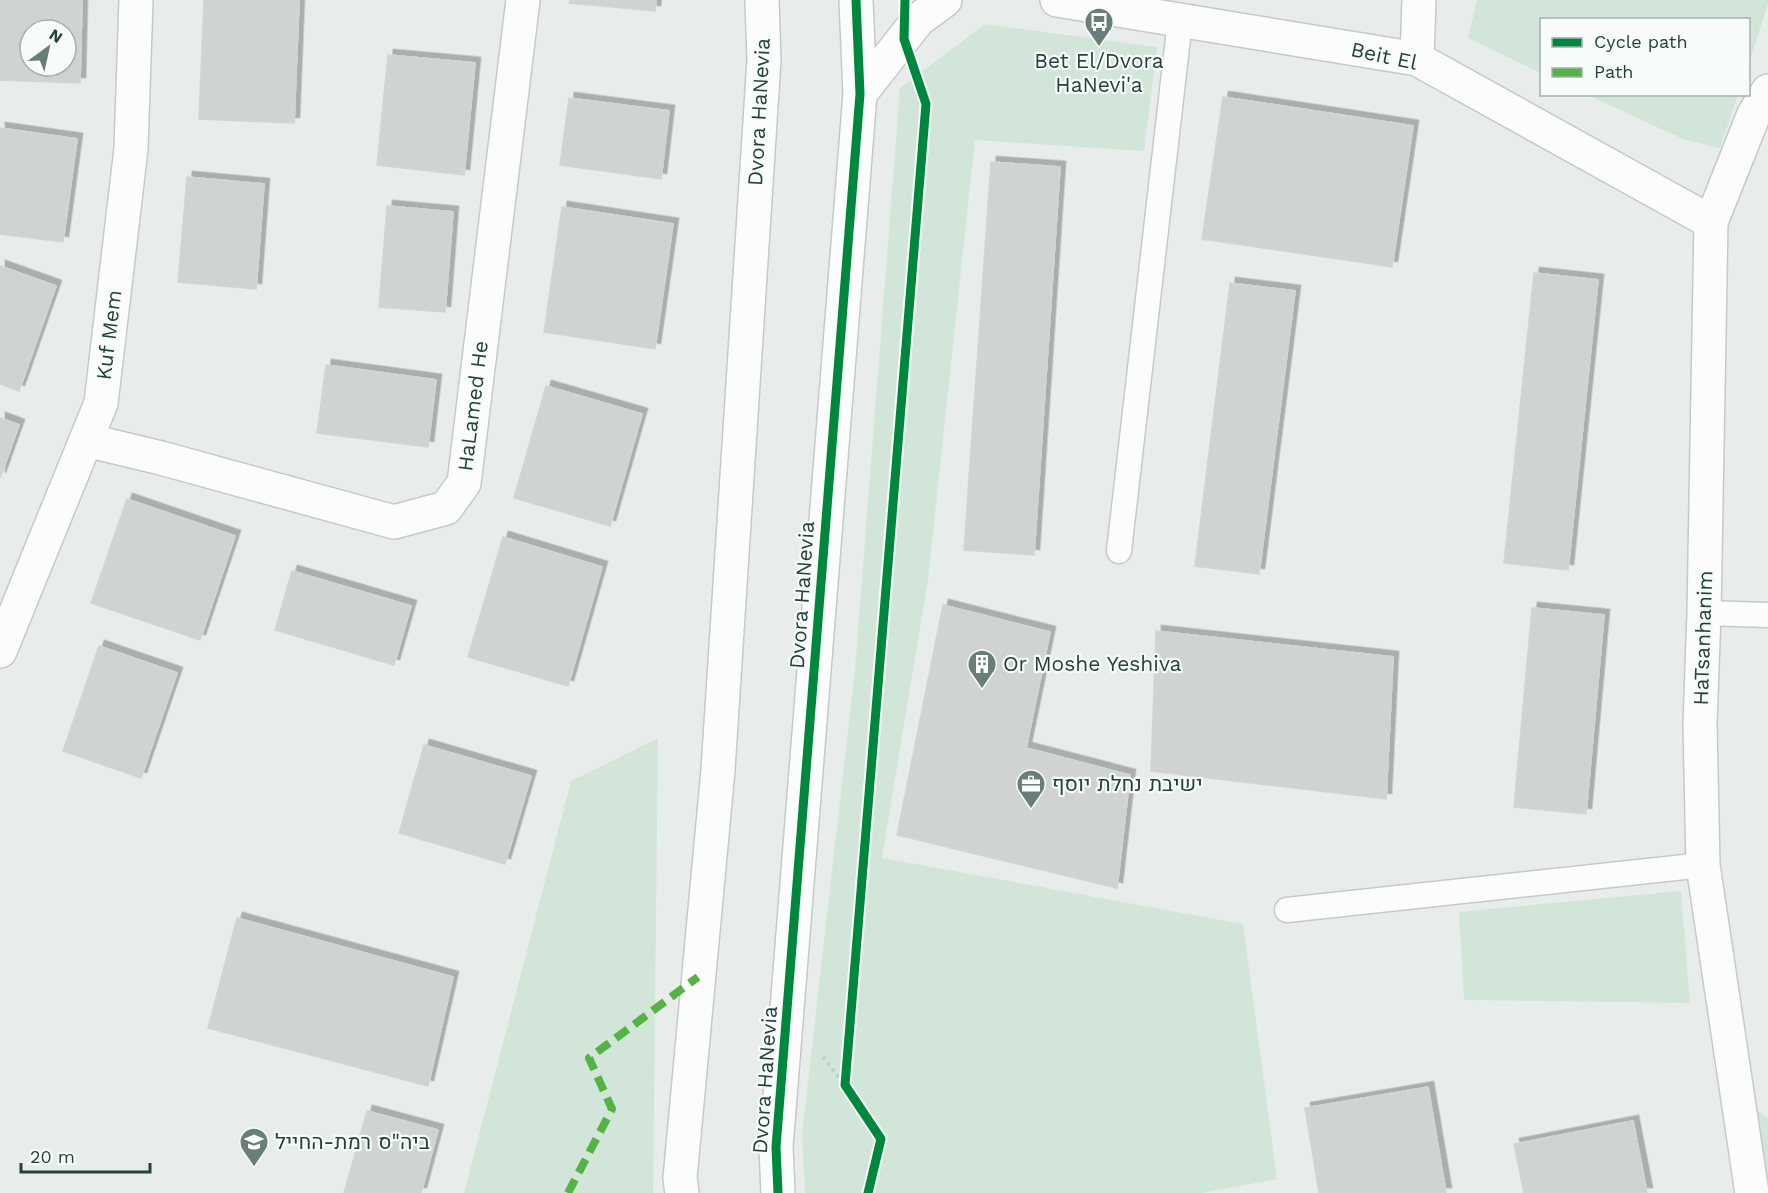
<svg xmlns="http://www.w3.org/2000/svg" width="1768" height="1193" font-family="'Work Sans',Heebo,sans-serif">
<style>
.green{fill:#d1e6d8}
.building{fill:#cfd4d2;stroke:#d1d6d4;stroke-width:1.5;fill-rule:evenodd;filter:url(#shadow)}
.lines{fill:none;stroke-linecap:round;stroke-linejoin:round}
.lane-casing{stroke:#c5cac8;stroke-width:27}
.street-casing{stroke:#c5cac8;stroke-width:36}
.secondary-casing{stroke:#c3cbc8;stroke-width:36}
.path{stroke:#c3ccca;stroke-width:4;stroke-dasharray:3 4.5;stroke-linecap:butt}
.lane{stroke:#fcfcfc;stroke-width:24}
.street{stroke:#fcfcfc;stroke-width:33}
.secondary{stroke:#fcfcfc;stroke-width:33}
.quiet{stroke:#55b346;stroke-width:8;stroke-dasharray:15 8;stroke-linecap:butt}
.cycleway-casing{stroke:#f7fbf9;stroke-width:13}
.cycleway{stroke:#00873e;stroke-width:9}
.labels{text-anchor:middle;stroke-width:4.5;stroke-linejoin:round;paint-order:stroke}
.street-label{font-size:21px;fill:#24423a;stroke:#f7fbf9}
.poi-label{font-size:21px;fill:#24423a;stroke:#f7fbf9;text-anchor:start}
</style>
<defs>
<filter id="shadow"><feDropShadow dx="5.5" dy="-5.5" stdDeviation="0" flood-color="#0004"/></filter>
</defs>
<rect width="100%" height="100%" fill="#e8edeb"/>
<!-- green -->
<path class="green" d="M 1477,0 L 1768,0 L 1768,4 L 1749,62 L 1748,20 L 1542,20 L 1541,73 L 1468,38 Z
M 985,24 L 1157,47 L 1144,151 L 975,140 L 928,580 L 882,858 L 1243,924 L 1277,1179 L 1202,1193 L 805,1193 L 802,1134 L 855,669 L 900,88 Z
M 1588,95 L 1738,95 L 1720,148 L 1685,140 Z
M 658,738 L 653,1193 L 464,1193 L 571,781 Z
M 1681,891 L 1690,1003 L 1464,1000 L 1459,912 Z
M 1746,1103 L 1768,1118 L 1768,1193 Z"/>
<!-- building -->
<path class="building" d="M 0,0 L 82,0 L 80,83 L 0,80 ZM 30,30 L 66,30 L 66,66 L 30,66 Z
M 204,0 L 299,0 L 294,123 L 199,119 Z
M 570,0 L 656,0 L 655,11 L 569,3 Z
M 388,55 L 475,63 L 464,175 L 377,165 Z
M 1223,97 L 1413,126 L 1392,267 L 1202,239 Z
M 569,98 L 669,111 L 661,179 L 560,165 Z
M 0,128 L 77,139 L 63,242 L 0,234 Z
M 991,162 L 1060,167 L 1034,555 L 964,550 Z
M 187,177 L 264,184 L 256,289 L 178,282 Z
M 387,206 L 453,212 L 445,312 L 379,307 Z
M 562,207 L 673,224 L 655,349 L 544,332 Z
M 0,266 L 56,286 L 19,391 L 0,384 Z
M 1534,273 L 1598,280 L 1568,570 L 1504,563 Z
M 1230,283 L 1295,291 L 1259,574 L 1195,566 Z
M 326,365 L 436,380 L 428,447 L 317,433 Z
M 546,386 L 642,414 L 610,526 L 514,498 Z
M 0,418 L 19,425 L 0,478 Z
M 127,499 L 235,536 L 200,640 L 91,603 Z
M 503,537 L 602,567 L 568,686 L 468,657 Z
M 292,571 L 411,606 L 394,665 L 275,630 Z
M 943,605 L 1050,632 L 1026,748 L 1130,775 L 1117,888 L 897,835 Z
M 1532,608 L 1604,615 L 1586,814 L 1514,807 Z
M 1156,631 L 1393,657 L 1386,799 L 1151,771 Z
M 99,646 L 177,673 L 141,778 L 63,751 Z
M 424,745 L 531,776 L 505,864 L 399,833 Z
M 237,918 L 453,977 L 428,1086 L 208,1028 Z
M 1428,1087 L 1446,1193 L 1319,1193 L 1305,1108 Z
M 367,1111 L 438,1130 L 421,1193 L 344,1193 Z
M 1633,1121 L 1647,1193 L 1524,1193 L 1514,1144 Z"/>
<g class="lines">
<!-- lane casing -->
<g class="lane-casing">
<path id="lane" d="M 1119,551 L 1180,21
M 1704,613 L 1768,615
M 1287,910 L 1703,865"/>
</g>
<!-- street casing -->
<g class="street-casing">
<path id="street" d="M 1057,0 L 1417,59 L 1711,222
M 1417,59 L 1419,0
M 86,440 L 161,458 L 394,522 L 446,508 L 464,483 L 523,0
M 0,651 L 101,403 L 131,149 L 136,0
M 1752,1193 L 1703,865 L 1700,724 L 1704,613 L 1711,222 L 1754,114 L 1768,91"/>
</g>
<!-- secondary casing -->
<g class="secondary-casing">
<path id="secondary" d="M 860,94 L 918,20 L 945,0
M 682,1193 L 680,1178 L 718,770 L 764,60 L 762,0
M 778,1193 L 776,1147 L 860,94 L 856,0"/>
</g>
<!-- path -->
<path class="path" d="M 823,1057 L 845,1085"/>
<!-- lane -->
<use href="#lane" class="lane"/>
<!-- street -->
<use href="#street" class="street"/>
<!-- secondary -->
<use href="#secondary" class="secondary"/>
<!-- quiet -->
<path class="quiet" d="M 568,1193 L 612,1109 L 589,1058 L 698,977"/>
<!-- cycleway casing -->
<g class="cycleway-casing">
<path id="cycleway" d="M 778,1193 L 776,1147 L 860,94 L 856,0
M 868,1193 L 881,1139 L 845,1085 L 926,104 L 904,39 L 905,0"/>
</g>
<!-- cycleway -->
<use href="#cycleway" class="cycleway"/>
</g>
<!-- icons -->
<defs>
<g id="bus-pin" transform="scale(1.5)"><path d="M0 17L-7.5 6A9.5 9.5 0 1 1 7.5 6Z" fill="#697e78" stroke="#f7fbf9"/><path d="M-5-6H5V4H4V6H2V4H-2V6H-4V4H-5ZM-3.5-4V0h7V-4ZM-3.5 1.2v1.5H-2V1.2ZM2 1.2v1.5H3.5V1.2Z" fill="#fff"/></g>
<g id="building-pin" transform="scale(1.5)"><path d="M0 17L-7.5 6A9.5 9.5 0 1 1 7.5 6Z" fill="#697e78" stroke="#f7fbf9"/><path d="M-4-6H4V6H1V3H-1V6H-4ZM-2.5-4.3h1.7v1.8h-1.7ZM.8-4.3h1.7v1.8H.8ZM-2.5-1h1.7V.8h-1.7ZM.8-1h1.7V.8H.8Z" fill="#fff"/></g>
<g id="office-pin" transform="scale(1.5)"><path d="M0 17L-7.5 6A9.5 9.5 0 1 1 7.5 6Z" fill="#697e78" stroke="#f7fbf9"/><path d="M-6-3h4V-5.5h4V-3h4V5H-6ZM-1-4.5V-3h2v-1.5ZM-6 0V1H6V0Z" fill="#fff"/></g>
<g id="school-pin" transform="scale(1.5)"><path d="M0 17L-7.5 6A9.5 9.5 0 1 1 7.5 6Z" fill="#697e78" stroke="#f7fbf9"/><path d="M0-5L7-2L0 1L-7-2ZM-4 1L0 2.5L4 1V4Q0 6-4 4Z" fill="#fff"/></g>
</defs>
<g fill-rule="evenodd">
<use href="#bus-pin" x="1099" y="22"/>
<use href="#building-pin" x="982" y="664"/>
<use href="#office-pin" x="1031" y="784"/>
<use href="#school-pin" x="254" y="1142"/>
</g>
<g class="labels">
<!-- street labels -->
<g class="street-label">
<text transform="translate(1384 56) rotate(12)" y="7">Beit El</text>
<text transform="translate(759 112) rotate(-87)" y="7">Dvora HaNevia</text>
<text transform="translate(109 335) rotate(-83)" y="7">Kuf Mem</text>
<text transform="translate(473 406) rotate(-83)" y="7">HaLamed He</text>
<text transform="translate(802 595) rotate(-86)" y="7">Dvora HaNevia</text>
<text transform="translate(1703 638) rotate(-88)" y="7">HaTsanhanim</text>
<text transform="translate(765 1080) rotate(-86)" y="7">Dvora HaNevia</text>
</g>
<!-- poi labels -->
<g class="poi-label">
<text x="1099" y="68" text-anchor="middle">Bet El/Dvora<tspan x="1099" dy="24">HaNevi'a</tspan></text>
<text x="1003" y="671">Or Moshe Yeshiva</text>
<text x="1052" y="791">ישיבת נחלת יוסף</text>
<text x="275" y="1149">ביה"ס רמת-החייל</text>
</g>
</g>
<!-- legend -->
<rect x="1540" y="18" width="210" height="78" fill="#f7fbf9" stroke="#a3b1ad" stroke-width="1.5"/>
<rect x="1552" y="38" width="30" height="9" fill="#00873e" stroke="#a3b1ad" stroke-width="1.5"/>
<text x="1594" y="48" font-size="18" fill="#24423a">Cycle path</text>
<rect x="1552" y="68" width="30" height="9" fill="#55b346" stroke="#a3b1ad" stroke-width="1.5"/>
<text x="1594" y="78" font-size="18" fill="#24423a">Path</text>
<!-- north arrow -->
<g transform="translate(48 48) rotate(33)"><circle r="28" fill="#f7fbf9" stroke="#a3b1ad" stroke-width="1.5"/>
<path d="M0-4.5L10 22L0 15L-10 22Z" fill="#697e78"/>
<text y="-9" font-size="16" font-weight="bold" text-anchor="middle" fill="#24423a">N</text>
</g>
<!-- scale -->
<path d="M21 1163v9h129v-9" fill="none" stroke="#24423a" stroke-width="3"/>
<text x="30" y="1163" font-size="18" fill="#24423a" stroke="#f7fbf9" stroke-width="4.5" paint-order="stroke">20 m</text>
</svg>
